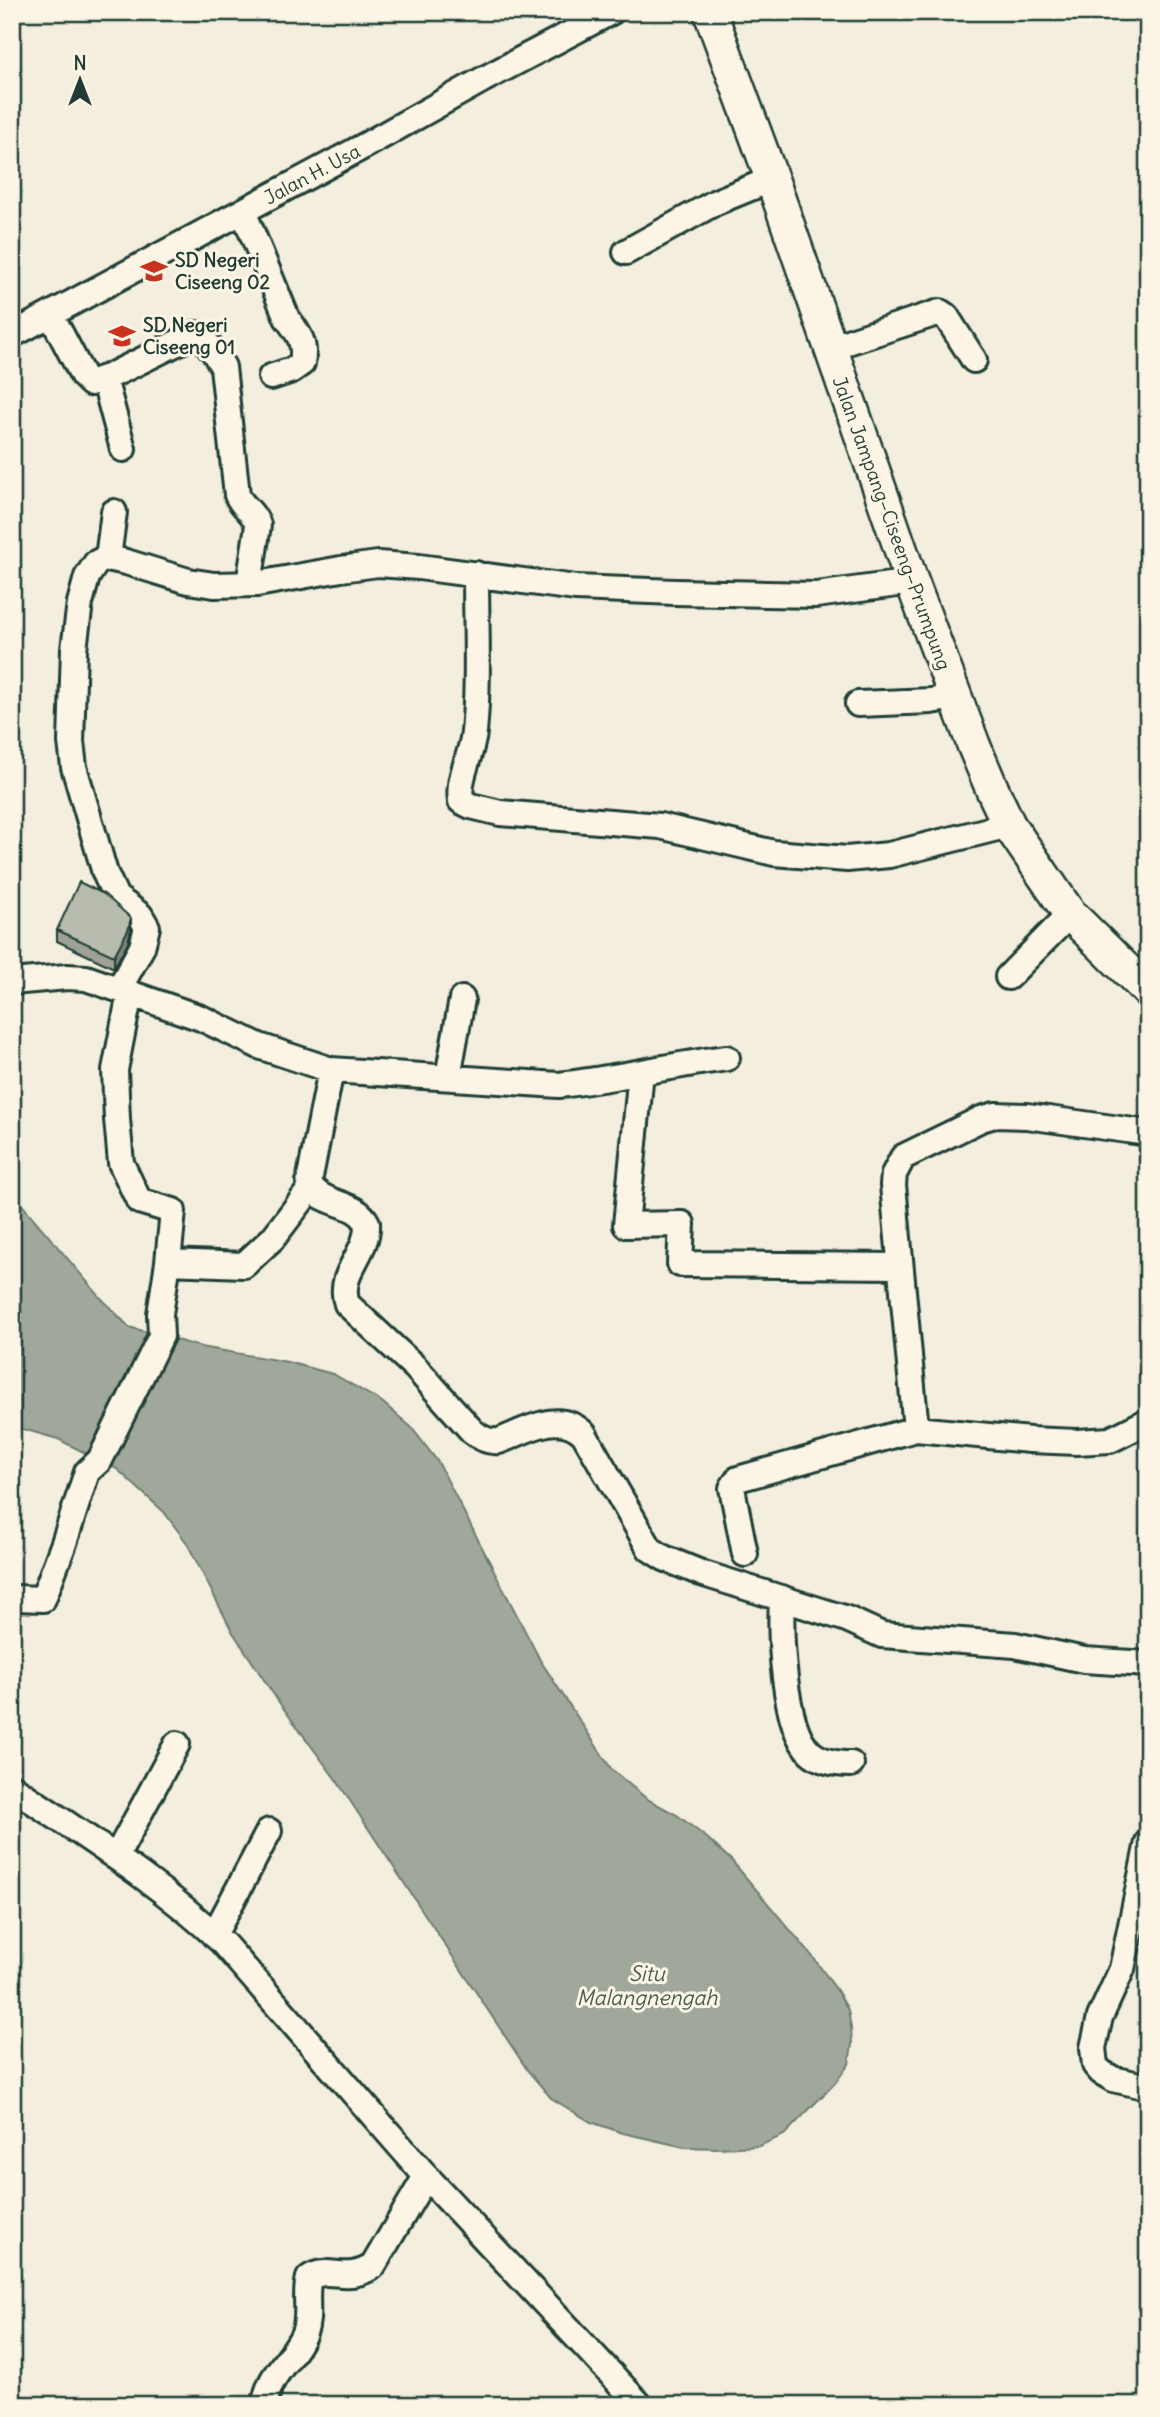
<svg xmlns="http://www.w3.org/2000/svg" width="1160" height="2417" font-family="Delius,sans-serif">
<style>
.water{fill:#a0a89b;stroke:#6c7d72;stroke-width:2}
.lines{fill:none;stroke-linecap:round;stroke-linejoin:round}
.minor-casing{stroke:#1f3d34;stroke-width:30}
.major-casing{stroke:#1f3d34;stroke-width:37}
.minor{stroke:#fcf5e5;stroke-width:24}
.major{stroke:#fcf5e5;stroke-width:32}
.wall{fill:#9ea296;stroke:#1f3d34;stroke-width:2}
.shaded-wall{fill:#81847a;stroke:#1f3d34;stroke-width:2}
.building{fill:#b8bcae;stroke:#1f3d34;stroke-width:2}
.labels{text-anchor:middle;stroke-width:6;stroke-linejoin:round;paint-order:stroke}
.street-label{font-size:19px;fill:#1f3d34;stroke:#fcf5e5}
.poi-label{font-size:19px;font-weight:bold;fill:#1f3d34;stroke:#fcf5e5;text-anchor:start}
.water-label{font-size:21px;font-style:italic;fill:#465d53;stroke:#fcf5e5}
</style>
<rect width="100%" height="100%" fill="#f3eede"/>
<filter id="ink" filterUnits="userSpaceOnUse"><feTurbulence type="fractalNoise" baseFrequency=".0143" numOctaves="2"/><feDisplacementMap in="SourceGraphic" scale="14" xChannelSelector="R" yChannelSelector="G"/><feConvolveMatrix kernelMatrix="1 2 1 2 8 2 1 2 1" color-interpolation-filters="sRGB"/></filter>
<g filter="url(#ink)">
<!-- water -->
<path class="water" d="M 12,1193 L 100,1297 L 129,1327 L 201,1347 L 287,1362 L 333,1374 L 382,1402 L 411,1427 L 438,1462 L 540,1660 L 612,1770 L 647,1799 L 677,1815 L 707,1838 L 732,1861 L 813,1957 L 838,1992 L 848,2010 L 851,2028 L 852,2044 L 849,2064 L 835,2083 L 784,2135 L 759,2146 L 717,2148 L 684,2147 L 623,2133 L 591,2122 L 551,2098 L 528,2071 L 337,1781 L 278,1701 L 232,1631 L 187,1543 L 164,1512 L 117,1469 L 58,1439 L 12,1426 Z"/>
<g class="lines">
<!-- minor casing -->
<g class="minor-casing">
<path id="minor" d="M 243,211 L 287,318 C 299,334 306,343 302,363 L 292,370 L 271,377
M 626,252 L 716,202 L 772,179
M 51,315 L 83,376 L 90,383 L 108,377 L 195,334 L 202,337 L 214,352 L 223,367 L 237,495 C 242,507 254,512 258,525 L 249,584
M 12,335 L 366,145 L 484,79 L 611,12
M 829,348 L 940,312 L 946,316 L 974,360
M 104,378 L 123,449
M 108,558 L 114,512
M 476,574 C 476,627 479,680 474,732 C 472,755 457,778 461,801 L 471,806 L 500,813 L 660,826 L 774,853 L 847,859 L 889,855 L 1009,825
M 858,704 L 931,701 L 955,697
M 1008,977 L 1070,914
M 12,982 L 67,977 L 86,978 L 201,1018 L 259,1046 L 331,1070 L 559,1085 C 615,1079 671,1065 727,1058
M 119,989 L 142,947 L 147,927 L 140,915 L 116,897 L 105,873 L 74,767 L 71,742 L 74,649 L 80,603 L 87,577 L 96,563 L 102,560 L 108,558 L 126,562 L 188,581 L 214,585 L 257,584 L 341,569 L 378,564 L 419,567 L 576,588 L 675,592 L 816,595 L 912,582
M 130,993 L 115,1070 L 117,1119 L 121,1163 L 139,1201 L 173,1211 L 168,1262
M 331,1070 L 309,1182 C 318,1206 356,1200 367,1223 C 369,1254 336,1273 347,1304 L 416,1368 L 472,1431 C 481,1438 487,1442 499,1441 C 528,1430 559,1409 584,1434 L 650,1549 L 664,1558 L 701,1573 L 847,1619 L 882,1635 L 1015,1645 L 1084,1660 L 1148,1664
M 641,1072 L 626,1225 L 682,1224 L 680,1264 L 900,1266
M 448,1077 L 462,999
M 916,1429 L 893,1185 L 894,1174 L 903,1157 L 981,1119 L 995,1115 L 1027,1116 L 1148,1133
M 745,1554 L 732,1488 L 738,1479 L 916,1429 L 1030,1440 L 1077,1442 L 1110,1440 L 1148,1421
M 782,1598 C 780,1634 783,1727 810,1752 C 821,1762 837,1764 851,1764
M 12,1600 L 16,1598 L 43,1599 L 64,1543 L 87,1472 L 100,1460 L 161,1336 L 160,1314 L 168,1262 L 244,1265 L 273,1238 L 311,1188
M 12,1787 C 84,1836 159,1882 222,1942 L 426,2176 L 640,2405
M 1148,1842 L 1122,1969 L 1100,2017 L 1093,2048 L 1095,2065 L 1101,2072 L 1113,2079 L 1148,2087
M 116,1857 L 177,1744
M 214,1935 L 269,1831
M 265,2405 C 268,2372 293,2360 304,2333 C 311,2315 304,2296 309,2278 C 329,2265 346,2284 373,2266 L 426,2176"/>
</g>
<!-- major casing -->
<g class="major-casing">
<path id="major" d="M 710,12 L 772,179 L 912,582 L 974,746 L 993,791 L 1009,825 L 1070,914 L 1148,991"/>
</g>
<!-- minor -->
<use href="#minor" class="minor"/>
<!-- major -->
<use href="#major" class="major"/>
</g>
<!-- wall -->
<path class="wall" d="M 131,929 L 128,942 L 114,968 L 57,941 L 57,930 Z"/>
<!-- shaded-wall -->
<path class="shaded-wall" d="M 131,918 L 131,929 L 128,942 L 114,968 L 114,956 Z"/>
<!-- building -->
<path class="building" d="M 79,882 L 104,894 L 131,918 L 128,930 L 114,956 L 57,930 Z"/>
</g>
<!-- icons -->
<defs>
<g id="school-bare" transform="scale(2.1)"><path d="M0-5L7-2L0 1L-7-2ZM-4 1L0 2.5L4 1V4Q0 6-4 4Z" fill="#c8321e" stroke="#fcf5e5" stroke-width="2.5" paint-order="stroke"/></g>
</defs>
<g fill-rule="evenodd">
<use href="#school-bare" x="154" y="271"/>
<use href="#school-bare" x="122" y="336"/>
</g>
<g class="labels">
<!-- street labels -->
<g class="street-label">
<text transform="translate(312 174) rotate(-28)" y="7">Jalan H. Usa</text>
<text transform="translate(892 523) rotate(70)" y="7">Jalan Jampang–Ciseeng–Prumpung</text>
</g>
<!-- poi labels -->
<g class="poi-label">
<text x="175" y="267">SD Negeri<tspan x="175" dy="22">Ciseeng 02</tspan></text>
<text x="143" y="332">SD Negeri<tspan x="143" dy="22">Ciseeng 01</tspan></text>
</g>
<!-- water labels -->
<g class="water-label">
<text x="647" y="1981">Situ<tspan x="647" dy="24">Malangnengah</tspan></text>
</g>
</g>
<!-- margin -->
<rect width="1160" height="2417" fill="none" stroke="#fcf5e5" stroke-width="42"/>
<rect x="21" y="21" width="1118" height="2375" fill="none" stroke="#1f3d34" stroke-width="2.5" filter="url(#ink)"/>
<!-- north arrow -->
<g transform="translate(80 80)" stroke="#fcf5e5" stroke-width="5" paint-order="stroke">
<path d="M0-5L12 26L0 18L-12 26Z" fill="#1f3d34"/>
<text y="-10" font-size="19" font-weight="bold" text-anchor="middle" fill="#1f3d34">N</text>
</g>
</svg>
